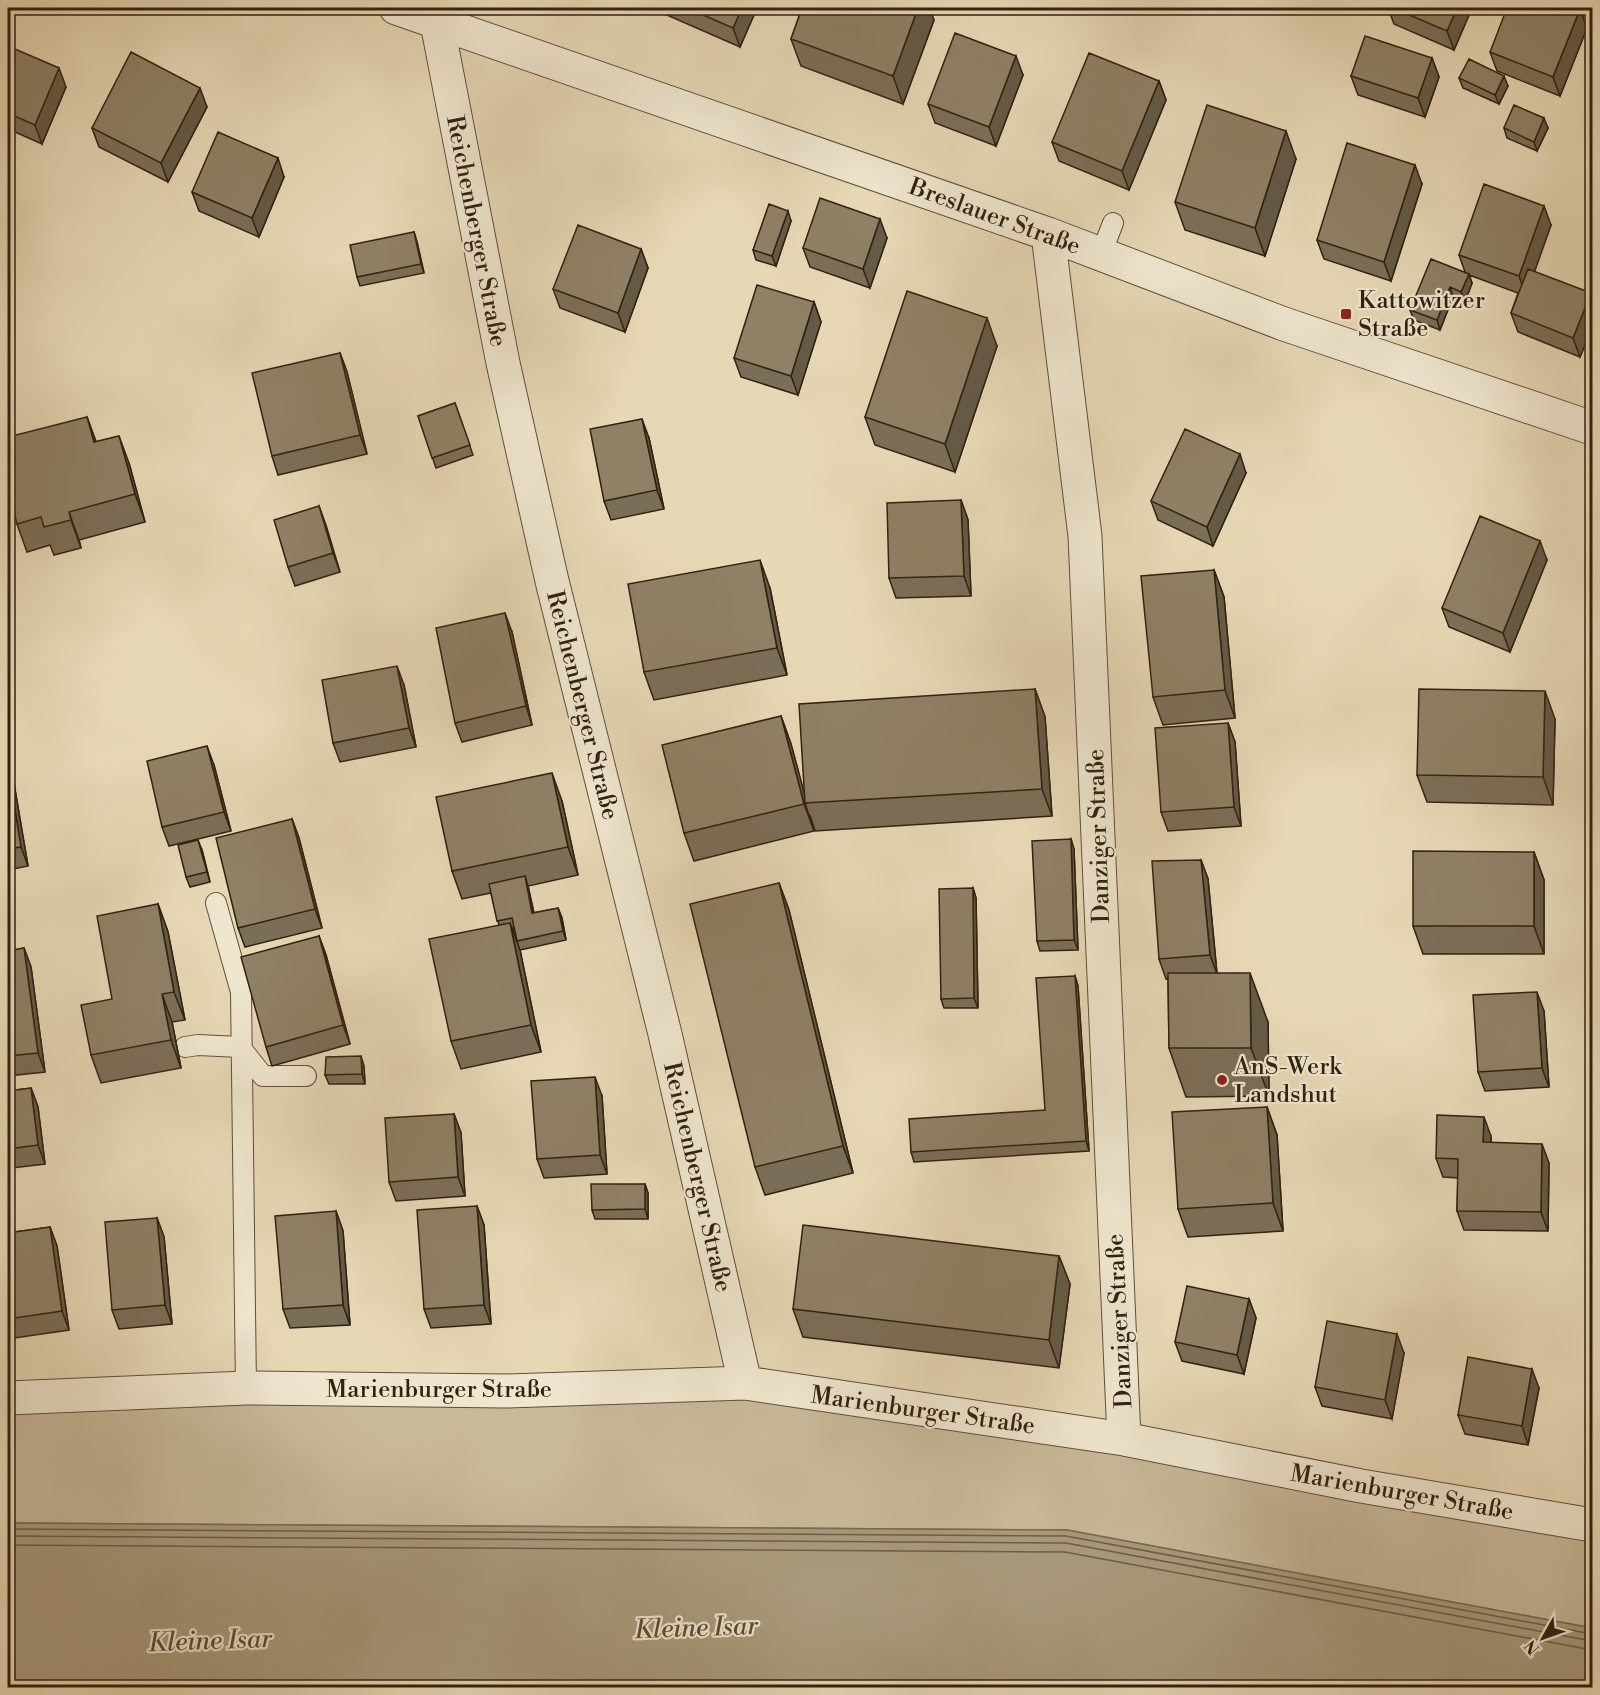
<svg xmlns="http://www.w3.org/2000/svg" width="1600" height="1695" font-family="'Libre Bodoni',serif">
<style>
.green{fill:#c8b999;stroke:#7c6d55;stroke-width:1.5}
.water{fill:#a99a7d;stroke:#796a52;stroke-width:1.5}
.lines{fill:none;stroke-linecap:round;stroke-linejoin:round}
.shore{stroke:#6c5e47;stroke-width:1.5}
.lane-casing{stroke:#5e4f3a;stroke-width:22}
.street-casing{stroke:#5e4f3a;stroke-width:35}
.lane{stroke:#efe6cf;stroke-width:20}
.street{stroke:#efe6cf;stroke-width:33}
.wall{fill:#7b6e58;stroke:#302111;stroke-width:1.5;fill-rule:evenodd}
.shaded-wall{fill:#645a47;stroke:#302111;stroke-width:1.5}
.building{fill:#8f8066;stroke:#302111;stroke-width:1.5}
.poi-dot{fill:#8f2418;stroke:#efe6cf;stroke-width:2}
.labels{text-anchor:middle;stroke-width:4.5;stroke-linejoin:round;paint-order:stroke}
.street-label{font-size:24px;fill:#302111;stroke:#efe6cf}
.poi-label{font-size:24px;fill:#302111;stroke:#efe6cf;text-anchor:start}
.water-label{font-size:26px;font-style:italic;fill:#5a4b37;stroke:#efe6cf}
</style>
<rect width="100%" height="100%" fill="#e7d8b5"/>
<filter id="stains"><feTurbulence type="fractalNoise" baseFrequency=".00333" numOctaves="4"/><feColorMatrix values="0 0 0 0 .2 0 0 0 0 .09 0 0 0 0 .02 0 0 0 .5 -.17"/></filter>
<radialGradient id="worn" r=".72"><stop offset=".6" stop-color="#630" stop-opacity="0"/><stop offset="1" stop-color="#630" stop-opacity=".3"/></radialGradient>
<!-- green -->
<path class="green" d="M 745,1383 L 1592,1525 L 1592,1628 L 1067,1530 L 8,1523 L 8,1398 Z"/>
<!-- water -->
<path class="water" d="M 8,1523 L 1067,1530 L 1592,1628 L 1592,1687 L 8,1687 Z"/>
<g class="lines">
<!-- shore -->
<path class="shore" d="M 8,1529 L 1066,1536 L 1592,1634
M 8,1536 L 1066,1543 L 1592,1641
M 8,1545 L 1065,1552 L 1592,1650"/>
<!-- lane casing -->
<g class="lane-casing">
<path id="lane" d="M 1101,254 L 1113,223
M 216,903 L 241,992 L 246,1388
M 185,1047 L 198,1045 L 240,1047 L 263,1076 L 306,1076"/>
</g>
<!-- street casing -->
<g class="street-casing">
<path id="street" d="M 396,8 L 1048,234 L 1284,324 L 1592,428
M 437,23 L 503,363 L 552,581 L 665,1034 L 745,1383
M 1048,234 L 1085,536 L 1124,1439
M 8,1398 L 246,1388 L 506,1391 L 745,1383 L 1124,1439 L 1361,1486 L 1592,1525"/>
</g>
<!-- lane -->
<use href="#lane" class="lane"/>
<!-- street -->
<use href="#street" class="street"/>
</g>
<!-- wall -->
<path class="wall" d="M 598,8 L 613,8 L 611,13 Z
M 651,8 L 757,8 L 740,47 Z
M 802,8 L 929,8 L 934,20 L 903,104 L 801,66 L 791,39 Z
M 1388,8 L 1472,8 L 1454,50 L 1394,24 Z
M 1580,9 L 1587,28 L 1560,96 L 1497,71 L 1490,52 Z
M 8,46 L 66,87 L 42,144 L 8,129 Z
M 1432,58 L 1439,77 L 1425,117 L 1358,95 L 1351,76 Z
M 1023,75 L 996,146 L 935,123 L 928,104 Z
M 1459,78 L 1508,86 L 1499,104 L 1463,88 Z
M 1159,81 L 1166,100 L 1129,190 L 1059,161 L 1052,142 Z
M 207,107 L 168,182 L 99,147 L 92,128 Z
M 1504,128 L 1548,128 L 1537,151 L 1507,138 Z
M 1296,159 L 1265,256 L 1185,230 L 1175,202 Z
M 284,177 L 259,237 L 199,211 L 192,192 Z
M 1422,184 L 1391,281 L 1324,259 L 1317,240 Z
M 791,221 L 776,266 L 756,260 L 753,250 Z
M 1551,225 L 1534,272 L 1591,293 L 1593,298 L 1593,326 L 1580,357 L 1518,332 L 1511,313 L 1518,293 L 1469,275 L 1472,283 L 1465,302 L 1453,297 L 1440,330 L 1414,320 L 1410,310 L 1465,272 L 1459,255 Z
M 414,232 L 417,242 L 424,273 L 360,286 L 357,277 Z
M 887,238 L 870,288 L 810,267 L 803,248 Z
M 641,249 L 648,268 L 625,332 L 560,308 L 553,289 Z
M 814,302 L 821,322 L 798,395 L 741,377 L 734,358 Z
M 997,346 L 955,472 L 875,445 L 865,417 Z
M 340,353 L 347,372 L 367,454 L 278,475 L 272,456 Z
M 455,403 L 473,455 L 436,468 L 418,416 Z
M 87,417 L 96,442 L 129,463 L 145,522 L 79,540 L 81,548 L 54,555 L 50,545 L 27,552 L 17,524 Z
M 649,438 L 664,509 L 611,520 L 604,501 Z
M 1246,473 L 1213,546 L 1158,520 L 1151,501 Z
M 961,500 L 968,520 L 971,596 L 896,598 L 889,578 Z
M 319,506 L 340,572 L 295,586 L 288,567 Z
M 1547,560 L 1510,652 L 1449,627 L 1442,608 Z
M 1214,570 L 1224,597 L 1235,718 L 1163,725 L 1153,697 Z
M 770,588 L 787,675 L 654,700 L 644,672 Z
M 512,632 L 532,725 L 462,742 L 455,723 Z
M 404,685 L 416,747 L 340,762 L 333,743 Z
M 1035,689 L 1045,717 L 1052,816 L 815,831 L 810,815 L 814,831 L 694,861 L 684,833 L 781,716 L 791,744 L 805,797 Z
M 1555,719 L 1553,805 L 1427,802 L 1417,775 Z
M 1228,723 L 1235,742 L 1241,826 L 1168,831 L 1161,812 Z
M 8,748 L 28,866 L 8,870 Z
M 214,765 L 231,831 L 169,846 L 162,827 Z
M 562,801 L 578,875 L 528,886 L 534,913 L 558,908 L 562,918 L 566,940 L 520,950 L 541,1052 L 461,1069 L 451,1041 L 499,925 L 491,893 L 462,899 L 452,871 ZM 512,928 L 514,928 L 517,941 Z
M 292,819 L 299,838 L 322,928 L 245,947 L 238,928 Z
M 1071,839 L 1074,849 L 1078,950 L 1040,951 L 1037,941 Z
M 202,850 L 210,882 L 190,887 L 186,877 Z
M 1534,852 L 1544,880 L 1544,954 L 1423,954 L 1413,926 Z
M 1201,860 L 1208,879 L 1217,973 L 1268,1022 L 1269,1096 L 1186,1097 L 1169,1048 L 1168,978 L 1166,979 L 1159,959 Z
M 779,883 L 789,910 L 853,1173 L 765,1195 L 755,1167 Z
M 973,888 L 976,898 L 978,1008 L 944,1008 L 941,999 Z
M 8,903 L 14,929 L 8,931 Z
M 158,904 L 168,932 L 185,1020 L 172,1022 L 181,1068 L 101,1083 L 91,1055 L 112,999 Z
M 319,936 L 326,955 L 350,1044 L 272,1066 L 266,1047 Z
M 24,948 L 31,967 L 45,1072 L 8,1076 L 8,951 Z
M 1075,976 L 1078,986 L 1089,1151 L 914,1162 L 911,1152 L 1045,1110 Z
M 1544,1011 L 1549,1087 L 1485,1091 L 1478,1072 Z
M 364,1066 L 365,1084 L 329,1084 L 325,1075 Z
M 31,1088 L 38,1107 L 45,1164 L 12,1168 L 8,1155 L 8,1091 Z
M 602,1096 L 607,1174 L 544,1178 L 537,1159 Z
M 1267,1107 L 1277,1135 L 1283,1231 L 1188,1237 L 1178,1209 Z
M 454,1114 L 461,1133 L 465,1196 L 396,1201 L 389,1182 Z
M 1491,1136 L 1491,1143 L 1549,1163 L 1548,1231 L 1464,1230 L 1457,1211 L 1458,1178 L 1443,1177 L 1436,1158 Z
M 645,1184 L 648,1193 L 648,1219 L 595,1219 L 592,1210 Z
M 477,1206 L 484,1225 L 491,1324 L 431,1328 L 424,1309 Z
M 336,1211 L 343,1231 L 350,1325 L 290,1328 L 283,1309 Z
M 157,1218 L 164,1237 L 172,1324 L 119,1329 L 112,1310 Z
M 50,1227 L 57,1246 L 69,1330 L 8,1339 L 8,1233 Z
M 1059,1256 L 1070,1284 L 1059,1368 L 803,1337 L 793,1309 Z
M 1249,1299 L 1256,1318 L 1244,1374 L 1182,1361 L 1175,1342 Z
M 1404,1353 L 1392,1419 L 1322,1406 L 1315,1387 Z
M 1539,1388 L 1528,1445 L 1465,1434 L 1458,1415 Z"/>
<!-- shaded-wall -->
<path class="shaded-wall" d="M 742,8 L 757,8 L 740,47 L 733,28 Z
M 918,8 L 929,8 L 934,20 L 903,104 L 893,76 Z
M 1457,8 L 1472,8 L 1454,50 L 1447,31 Z
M 1580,9 L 1587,28 L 1560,96 L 1553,77 Z
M 1016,56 L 1023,75 L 996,146 L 989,127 Z
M 1432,58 L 1439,77 L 1425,117 L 1418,98 Z
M 59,68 L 66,87 L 42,144 L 35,125 Z
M 1504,76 L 1508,86 L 1499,104 L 1495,95 Z
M 1159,81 L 1166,100 L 1129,190 L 1122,171 Z
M 200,88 L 207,107 L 168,182 L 161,163 Z
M 1544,118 L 1548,128 L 1537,151 L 1534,142 Z
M 1286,131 L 1296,159 L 1265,256 L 1255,228 Z
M 278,158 L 284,177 L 259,237 L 252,218 Z
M 1415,165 L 1422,184 L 1391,281 L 1384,262 Z
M 1544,206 L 1551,225 L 1526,296 L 1519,276 Z
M 788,211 L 791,221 L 776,266 L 772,256 Z
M 880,219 L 887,238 L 870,288 L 863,269 Z
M 414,232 L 417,242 L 424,273 L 421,264 Z
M 641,249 L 648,268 L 625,332 L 618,313 Z
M 1469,274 L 1472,283 L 1465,302 L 1461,292 Z
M 1450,287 L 1453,297 L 1440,330 L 1437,320 Z
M 1591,293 L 1593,298 L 1593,326 L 1580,357 L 1573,338 Z
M 814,302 L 821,322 L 798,395 L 791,376 Z
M 987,318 L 997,346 L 955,472 L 945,444 Z
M 340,353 L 347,372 L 367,454 L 360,435 Z
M 87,417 L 97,444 L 94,442 Z
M 642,419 L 649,438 L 664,509 L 657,490 Z
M 119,436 L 129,463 L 145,522 L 135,494 Z
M 1240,454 L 1246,473 L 1213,546 L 1207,527 Z
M 961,500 L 968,520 L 971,596 L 964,576 Z
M 319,506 L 326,525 L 340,572 L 333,553 Z
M 69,512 L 79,540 L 81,548 L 71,520 Z
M 1540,541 L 1547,560 L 1510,652 L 1503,633 Z
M 760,560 L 770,588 L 787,675 L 777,648 Z
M 1214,570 L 1224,597 L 1235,718 L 1225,690 Z
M 505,613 L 512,632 L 532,725 L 526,706 Z
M 397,666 L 404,685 L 416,747 L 409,728 Z
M 1035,689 L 1045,717 L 1052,816 L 1042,789 Z
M 1545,691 L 1555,719 L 1553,805 L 1543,777 Z
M 781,716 L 791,744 L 807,803 L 805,803 L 814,831 L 804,804 Z
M 1228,723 L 1235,742 L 1241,826 L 1234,807 Z
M 207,746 L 214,765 L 231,831 L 224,812 Z
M 8,748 L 28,866 L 21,847 L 8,767 Z
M 552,773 L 562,801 L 578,875 L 568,847 Z
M 292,819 L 299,838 L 322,928 L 315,909 Z
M 1071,839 L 1074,849 L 1078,950 L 1074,940 Z
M 198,840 L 202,850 L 210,882 L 207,872 Z
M 1534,852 L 1544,880 L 1544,954 L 1534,926 Z
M 1201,860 L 1208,879 L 1217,974 L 1210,955 Z
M 525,876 L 528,886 L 536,923 L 532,913 Z
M 779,883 L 789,910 L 853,1173 L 843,1146 Z
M 973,888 L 976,898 L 978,1008 L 974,998 Z
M 8,903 L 14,929 L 8,907 Z
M 158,904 L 168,932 L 185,1020 L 174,992 Z
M 558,908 L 562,918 L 566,940 L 563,931 Z
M 510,923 L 520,950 L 541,1052 L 531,1025 Z
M 319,936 L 326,955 L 350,1044 L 343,1025 Z
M 24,948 L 31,967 L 45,1072 L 38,1053 Z
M 1250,973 L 1268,1022 L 1269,1096 L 1251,1048 Z
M 1075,976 L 1078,986 L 1089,1151 L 1086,1141 Z
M 1537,992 L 1544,1011 L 1549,1087 L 1542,1068 Z
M 162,994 L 172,1022 L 181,1068 L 171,1040 Z
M 361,1056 L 364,1066 L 365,1084 L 362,1074 Z
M 595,1077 L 602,1096 L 607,1174 L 600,1155 Z
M 31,1088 L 38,1107 L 45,1164 L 38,1145 Z
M 1267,1107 L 1277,1135 L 1283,1231 L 1273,1203 Z
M 454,1114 L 461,1133 L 465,1196 L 458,1177 Z
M 1484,1117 L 1491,1136 L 1490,1162 L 1483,1142 Z
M 1542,1144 L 1549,1163 L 1548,1231 L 1541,1212 Z
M 645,1184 L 648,1193 L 648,1219 L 645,1209 Z
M 477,1206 L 484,1225 L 491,1324 L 484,1305 Z
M 336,1211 L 343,1231 L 350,1325 L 343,1305 Z
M 157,1218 L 164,1237 L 172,1324 L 165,1305 Z
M 50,1227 L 57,1246 L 69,1330 L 62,1311 Z
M 1059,1256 L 1070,1284 L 1059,1368 L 1049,1340 Z
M 1249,1299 L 1256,1318 L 1244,1374 L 1237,1355 Z
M 1397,1334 L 1404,1353 L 1392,1419 L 1385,1400 Z
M 1532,1369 L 1539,1388 L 1528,1445 L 1522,1426 Z"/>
<!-- building -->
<path class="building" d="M 687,8 L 742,8 L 733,28 Z
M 802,8 L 918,8 L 893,76 L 791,39 Z
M 1393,8 L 1457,8 L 1447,31 Z
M 1507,8 L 1575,8 L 1580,9 L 1553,77 L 1490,52 Z
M 955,33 L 1016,56 L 989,127 L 928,104 Z
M 1365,36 L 1432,58 L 1418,98 L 1351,76 Z
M 8,46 L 59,68 L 35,125 L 8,113 Z
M 131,52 L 200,88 L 161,163 L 92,128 Z
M 1089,53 L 1159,81 L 1122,171 L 1052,142 Z
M 1469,59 L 1504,76 L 1495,95 L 1459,78 Z
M 1207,105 L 1286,131 L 1255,228 L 1175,202 Z
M 1514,105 L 1544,118 L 1534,142 L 1504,128 Z
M 218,132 L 278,158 L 252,218 L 192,192 Z
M 1347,143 L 1415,165 L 1384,262 L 1317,240 Z
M 1484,184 L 1544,206 L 1519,276 L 1459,255 Z
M 820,198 L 880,219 L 863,269 L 803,248 Z
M 769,204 L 788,211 L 772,256 L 753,250 Z
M 578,225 L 641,249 L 618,313 L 553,289 Z
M 414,232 L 421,264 L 357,277 L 350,245 Z
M 1431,259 L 1469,274 L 1461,292 L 1450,287 L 1437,320 L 1410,310 Z
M 1528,269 L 1591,293 L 1573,338 L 1511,313 Z
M 757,285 L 814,302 L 791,376 L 734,358 Z
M 907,291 L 987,318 L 945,444 L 865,417 Z
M 340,353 L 360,435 L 272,456 L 252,373 Z
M 455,403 L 470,445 L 432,458 L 418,416 Z
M 87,417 L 94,442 L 119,436 L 135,494 L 69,512 L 71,520 L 44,527 L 41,517 L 17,524 L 8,486 L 8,437 Z
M 642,419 L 657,490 L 604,501 L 590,429 Z
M 1185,429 L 1240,454 L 1207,527 L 1151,501 Z
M 961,500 L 964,576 L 889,578 L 887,503 Z
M 319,506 L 333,553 L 288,567 L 274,520 Z
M 1480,516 L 1540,541 L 1503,633 L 1442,608 Z
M 760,560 L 777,648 L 644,672 L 628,584 Z
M 1214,570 L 1225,690 L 1153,697 L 1141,576 Z
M 505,613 L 526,706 L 455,723 L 436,628 Z
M 397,666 L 409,728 L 333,743 L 322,680 Z
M 1035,689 L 1042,789 L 805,803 L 799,704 Z
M 1419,689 L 1545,691 L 1543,777 L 1417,775 Z
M 781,716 L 804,804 L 684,833 L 662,745 Z
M 1228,723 L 1234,807 L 1161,812 L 1155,728 Z
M 207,746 L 224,812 L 162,827 L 147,761 Z
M 8,767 L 21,847 L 8,849 Z
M 552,773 L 568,847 L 452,871 L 436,797 Z
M 292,819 L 315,909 L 238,928 L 216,838 Z
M 1071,839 L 1074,940 L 1037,941 L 1032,841 Z
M 198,840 L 207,872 L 186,877 L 178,845 Z
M 1413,851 L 1534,852 L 1534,926 L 1413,926 Z
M 1201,860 L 1210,955 L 1159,959 L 1152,861 Z
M 525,876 L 532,913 L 558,908 L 563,931 L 517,941 L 512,918 L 497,921 L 489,884 Z
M 779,883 L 843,1146 L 755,1167 L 690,904 Z
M 973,888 L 974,998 L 941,999 L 939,889 Z
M 158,904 L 174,992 L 162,994 L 171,1040 L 91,1055 L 81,1005 L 112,999 L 97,916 Z
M 8,907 L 11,920 L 8,921 Z
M 510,923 L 531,1025 L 451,1041 L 429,939 Z
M 319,936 L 343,1025 L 266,1047 L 241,957 Z
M 24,948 L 38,1053 L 8,1056 L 8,951 Z
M 1168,973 L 1250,973 L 1251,1048 L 1169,1048 Z
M 1075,976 L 1086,1141 L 911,1152 L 909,1119 L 1045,1110 L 1036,978 Z
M 1537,992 L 1542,1068 L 1478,1072 L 1473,995 Z
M 361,1056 L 362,1074 L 325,1075 L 326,1057 Z
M 595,1077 L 600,1155 L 537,1159 L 531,1081 Z
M 31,1088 L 38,1145 L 8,1149 L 8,1091 Z
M 1267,1107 L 1273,1203 L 1178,1209 L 1172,1112 Z
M 454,1114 L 458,1177 L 389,1182 L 385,1118 Z
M 1437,1115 L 1484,1117 L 1483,1142 L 1542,1144 L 1541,1212 L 1457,1211 L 1458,1159 L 1436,1158 Z
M 591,1184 L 645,1184 L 645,1209 L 592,1210 Z
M 477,1206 L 484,1305 L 424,1309 L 417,1210 Z
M 336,1211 L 343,1305 L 283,1309 L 275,1216 Z
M 157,1218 L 165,1305 L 112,1310 L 105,1222 Z
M 803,1225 L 1059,1256 L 1049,1340 L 793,1309 Z
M 50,1227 L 62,1311 L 8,1319 L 8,1233 Z
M 1187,1286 L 1249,1299 L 1237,1355 L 1175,1342 Z
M 1327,1321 L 1397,1334 L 1385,1400 L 1315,1387 Z
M 1468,1357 L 1532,1369 L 1522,1426 L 1458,1415 Z"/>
<!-- markers -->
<g class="poi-dot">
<rect x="1340" y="308" width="12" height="12" rx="3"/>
<circle cx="1222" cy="1080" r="6"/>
</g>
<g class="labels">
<!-- street labels -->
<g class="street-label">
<text transform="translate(995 216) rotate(20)" y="8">Breslauer Straße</text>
<text transform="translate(477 231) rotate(79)" y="8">Reichenberger Straße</text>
<text transform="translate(583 705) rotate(76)" y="8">Reichenberger Straße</text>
<text transform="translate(1098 836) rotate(-92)" y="8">Danziger Straße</text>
<text transform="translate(698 1177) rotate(77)" y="8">Reichenberger Straße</text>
<text transform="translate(1119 1321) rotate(-93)" y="8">Danziger Straße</text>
<text x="439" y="1397">Marienburger Straße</text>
<text transform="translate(923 1410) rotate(8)" y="8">Marienburger Straße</text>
<text transform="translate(1402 1492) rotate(10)" y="8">Marienburger Straße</text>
</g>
<!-- poi labels -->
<g class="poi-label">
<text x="1358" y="308">Kattowitzer<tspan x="1358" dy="28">Straße</tspan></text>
<text x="1234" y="1074">AnS-Werk<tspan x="1234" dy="28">Landshut</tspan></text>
</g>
<!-- water labels -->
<g class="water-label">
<text transform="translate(696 1627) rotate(-2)" y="9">Kleine Isar</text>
<text transform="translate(210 1640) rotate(-2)" y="9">Kleine Isar</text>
</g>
</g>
<!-- margin -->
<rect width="1600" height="1695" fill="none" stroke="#e7d8b5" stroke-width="30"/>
<rect x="9" y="9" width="1582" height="1677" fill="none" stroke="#302111" stroke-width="3"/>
<rect x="15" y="15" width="1570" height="1665" fill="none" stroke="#302111" stroke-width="1.5"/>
<!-- north arrow -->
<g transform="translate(1543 1638) rotate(230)" stroke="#efe6cf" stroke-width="4.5" paint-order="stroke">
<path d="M0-4.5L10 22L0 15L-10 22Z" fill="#302111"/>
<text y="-9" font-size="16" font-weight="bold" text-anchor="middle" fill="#302111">N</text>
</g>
<rect width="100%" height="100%" filter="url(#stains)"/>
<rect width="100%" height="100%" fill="url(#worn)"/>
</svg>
